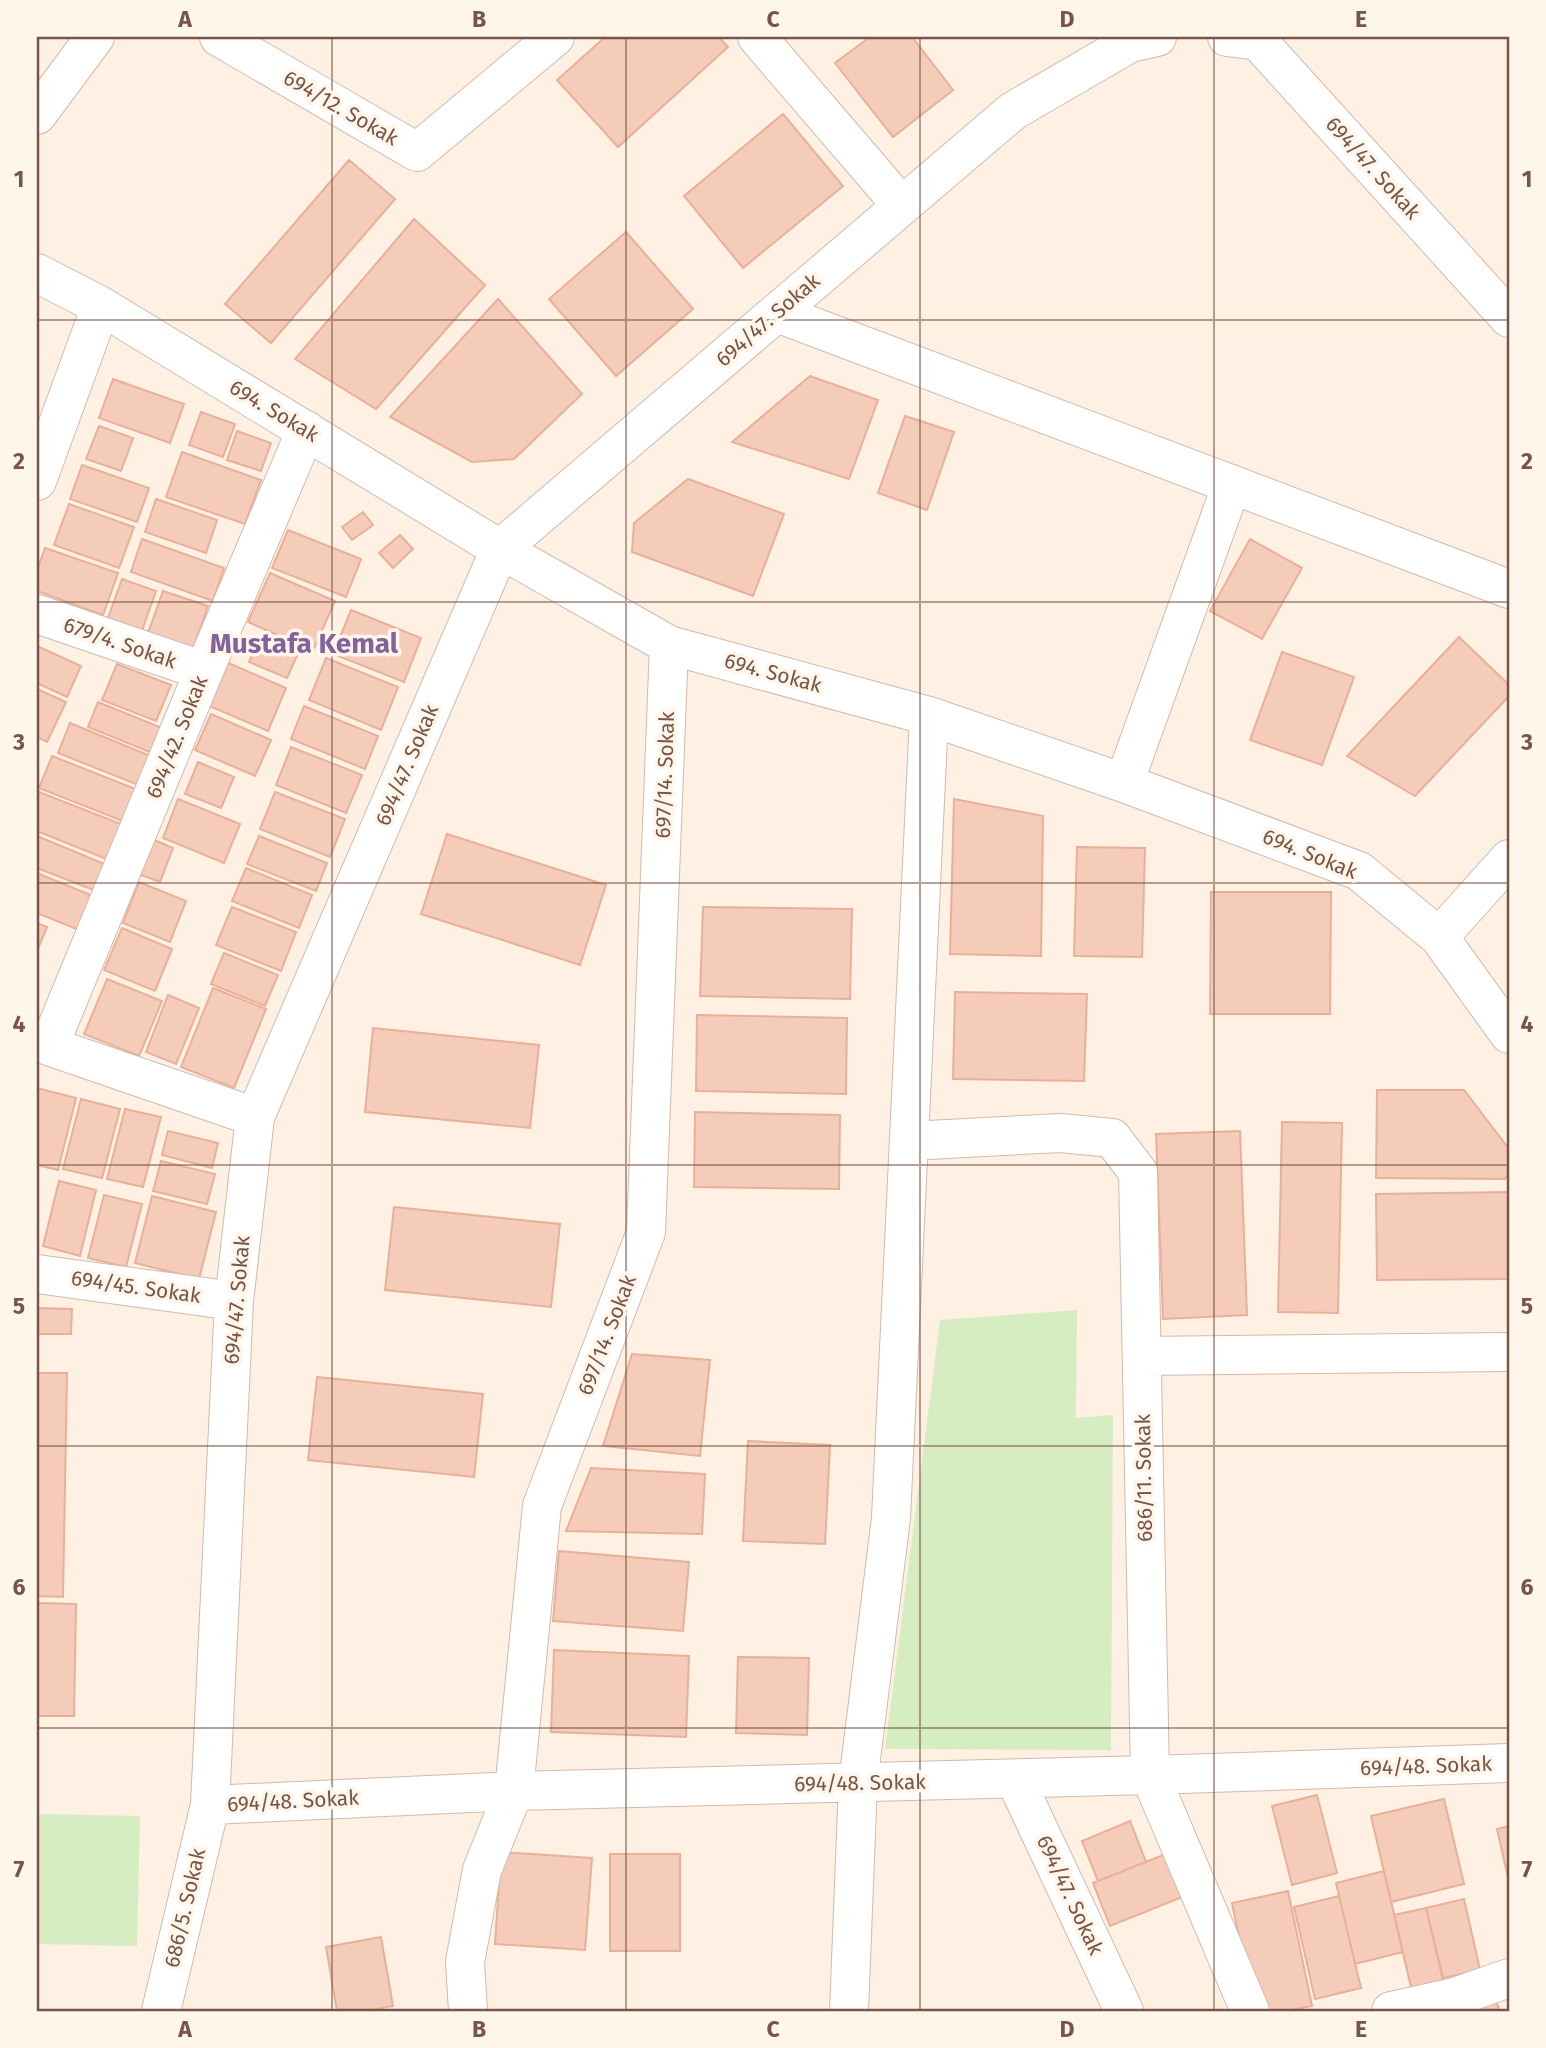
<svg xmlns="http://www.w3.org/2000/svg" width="1546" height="2048" font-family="'Fira Sans',sans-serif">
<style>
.green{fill:#d6ecc1}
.building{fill:#f5ccb9;stroke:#e9b099;stroke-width:2}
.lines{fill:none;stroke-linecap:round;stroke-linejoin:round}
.minor-casing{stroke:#d2baac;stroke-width:40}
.minor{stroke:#fff;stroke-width:38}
.grid{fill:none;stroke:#785547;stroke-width:2;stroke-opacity:0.55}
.labels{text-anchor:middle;stroke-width:7;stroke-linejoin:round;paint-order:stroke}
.street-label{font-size:21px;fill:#785547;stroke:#fff6eb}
.district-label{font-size:28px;font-weight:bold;fill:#84629c;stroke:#fff6eb}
.neatline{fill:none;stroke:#785547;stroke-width:2.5}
.grid-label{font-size:23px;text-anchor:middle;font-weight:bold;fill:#785547}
</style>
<rect width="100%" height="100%" fill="#fef1e4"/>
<!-- green -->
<path class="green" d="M 1077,1310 L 1076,1418 L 1113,1415 L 1111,1750 L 885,1749 L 940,1320 Z
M 37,1814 L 140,1816 L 137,1946 L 37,1944 Z"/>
<!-- building -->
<path class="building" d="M 605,37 L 719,37 L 728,47 L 618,147 L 557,80 Z
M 870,37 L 912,37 L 953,90 L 893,137 L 835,63 Z
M 783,114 L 843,186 L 743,268 L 684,196 Z
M 349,160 L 395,199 L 271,343 L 225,304 Z
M 414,219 L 485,285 L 376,409 L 295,359 Z
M 626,232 L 693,309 L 616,376 L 549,299 Z
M 498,299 L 582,394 L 514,459 L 472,462 L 390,417 Z
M 810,376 L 878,400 L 849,479 L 732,442 Z
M 113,379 L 184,404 L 170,443 L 99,418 Z
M 201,412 L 235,424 L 223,457 L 189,445 Z
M 905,416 L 954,432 L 927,510 L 878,493 Z
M 99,426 L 133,438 L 121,471 L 86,459 Z
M 237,431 L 271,443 L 261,471 L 227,460 Z
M 182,452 L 261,480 L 245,524 L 166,497 Z
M 82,465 L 149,488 L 137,522 L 70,499 Z
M 688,479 L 784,514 L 753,596 L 632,552 L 634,523 Z
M 156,499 L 217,520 L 206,553 L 145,532 Z
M 69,504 L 134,527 L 119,568 L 54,545 Z
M 363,512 L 373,525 L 352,540 L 342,527 Z
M 288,530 L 361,559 L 346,597 L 272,568 Z
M 400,535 L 413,549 L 393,568 L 379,553 Z
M 142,539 L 224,568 L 213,601 L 131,572 Z
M 1250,539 L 1302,568 L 1262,639 L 1210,611 Z
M 45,548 L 118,573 L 103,615 L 37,591 L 37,571 Z
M 270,573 L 335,601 L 313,651 L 248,622 Z
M 122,579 L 156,591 L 141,633 L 107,621 Z
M 163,591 L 208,606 L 192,652 L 147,636 Z
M 351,610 L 421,638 L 404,682 L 333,654 Z
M 262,633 L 300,649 L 287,678 L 249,662 Z
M 1459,637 L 1509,685 L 1509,696 L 1415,796 L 1347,756 Z
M 37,646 L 81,666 L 67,697 L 37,683 Z
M 1282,652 L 1354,677 L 1322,765 L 1250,740 Z
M 326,658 L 398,687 L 381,730 L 309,700 Z
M 226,662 L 286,688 L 268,731 L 207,705 Z
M 117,664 L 171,685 L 156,721 L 102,700 Z
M 37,689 L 66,702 L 47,742 L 37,737 Z
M 98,702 L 167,730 L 157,755 L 88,727 Z
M 304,706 L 378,736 L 365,769 L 291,739 Z
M 211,714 L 271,740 L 255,776 L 195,750 Z
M 70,723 L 153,757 L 141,786 L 58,753 Z
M 291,747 L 362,775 L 346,813 L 276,785 Z
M 52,756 L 138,790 L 125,822 L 39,788 Z
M 198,762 L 234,777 L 221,808 L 185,794 Z
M 39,792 L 126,826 L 111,861 L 37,831 L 37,799 Z
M 275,792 L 345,819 L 330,857 L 260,829 Z
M 178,799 L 240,824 L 224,863 L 163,838 Z
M 954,799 L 1043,816 L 1041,956 L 950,954 Z
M 447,834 L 606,885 L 580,965 L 421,914 Z
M 37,836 L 107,865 L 96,891 L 37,868 Z
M 259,836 L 327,863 L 316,891 L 247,864 Z
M 152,839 L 173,848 L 160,882 L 138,874 Z
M 1077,847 L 1145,848 L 1142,957 L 1074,956 Z
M 246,868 L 312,895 L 299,928 L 232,901 Z
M 37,873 L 93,896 L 79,930 L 37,913 Z
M 139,882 L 186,901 L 170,942 L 123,923 Z
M 1211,892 L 1331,892 L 1330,1014 L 1210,1014 Z
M 232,907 L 296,932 L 281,971 L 216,945 Z
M 703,907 L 852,909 L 850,999 L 700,996 Z
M 37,923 L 47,927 L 37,951 Z
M 122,928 L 172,949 L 155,991 L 104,970 Z
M 224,953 L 278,975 L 265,1006 L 211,984 Z
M 107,979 L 162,1001 L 139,1056 L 84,1034 Z
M 213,988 L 266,1009 L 234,1088 L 181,1067 Z
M 955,992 L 1087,994 L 1084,1081 L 953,1079 Z
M 168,995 L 199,1008 L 176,1064 L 146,1052 Z
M 697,1015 L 847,1018 L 846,1094 L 696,1091 Z
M 373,1028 L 539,1045 L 530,1128 L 365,1112 Z
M 37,1088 L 76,1098 L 58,1170 L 37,1165 Z
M 1377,1090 L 1464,1090 L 1509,1149 L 1509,1172 L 1505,1179 L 1376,1178 Z
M 81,1099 L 120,1109 L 102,1178 L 63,1169 Z
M 125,1109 L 161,1117 L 143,1187 L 107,1179 Z
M 695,1112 L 840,1115 L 839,1189 L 694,1187 Z
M 1282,1122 L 1342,1123 L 1338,1313 L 1278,1312 Z
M 168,1131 L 218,1143 L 212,1168 L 162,1155 Z
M 1240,1131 L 1247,1315 L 1163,1319 L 1156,1134 Z
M 161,1161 L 215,1174 L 207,1204 L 153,1191 Z
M 59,1181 L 96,1190 L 80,1256 L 43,1246 Z
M 1509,1192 L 1509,1279 L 1377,1280 L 1376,1194 Z
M 104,1195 L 142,1204 L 126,1267 L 88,1258 Z
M 152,1196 L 216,1212 L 199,1279 L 135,1263 Z
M 394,1207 L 560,1224 L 551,1307 L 385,1290 Z
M 38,1308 L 72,1309 L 71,1334 L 37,1334 Z
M 632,1354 L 710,1360 L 700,1456 L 603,1446 Z
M 37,1373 L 67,1373 L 63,1597 L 37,1596 Z
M 317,1377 L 483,1394 L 474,1477 L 308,1460 Z
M 748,1441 L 830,1445 L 825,1544 L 743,1541 Z
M 591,1468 L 705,1474 L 702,1534 L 566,1531 Z
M 559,1551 L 689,1562 L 683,1631 L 553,1621 Z
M 37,1603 L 76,1604 L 74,1716 L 37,1716 Z
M 554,1650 L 689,1656 L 686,1737 L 551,1732 Z
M 738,1657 L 809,1658 L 807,1735 L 736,1733 Z
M 1317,1795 L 1337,1873 L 1292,1885 L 1272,1806 Z
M 1444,1799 L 1464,1884 L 1391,1902 L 1371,1816 Z
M 1130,1821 L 1146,1862 L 1098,1881 L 1082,1841 Z
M 1509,1826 L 1509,1882 L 1497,1829 Z
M 501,1852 L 592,1858 L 585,1950 L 495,1944 Z
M 1168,1853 L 1185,1896 L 1110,1926 L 1093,1883 Z
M 610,1854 L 680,1854 L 680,1951 L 610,1951 Z
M 1384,1871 L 1403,1952 L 1355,1964 L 1336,1883 Z
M 1288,1891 L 1312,2006 L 1285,2011 L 1254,2011 L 1232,1903 Z
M 1339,1896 L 1361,1988 L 1315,1999 L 1294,1907 Z
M 1464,1899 L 1480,1970 L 1443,1978 L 1426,1908 Z
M 1426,1908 L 1446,1993 L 1414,2000 L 1394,1915 Z
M 381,1937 L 393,2006 L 366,2011 L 337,2011 L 326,1947 Z
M 1495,2000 L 1500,2011 L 1471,2011 Z"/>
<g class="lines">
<!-- minor casing -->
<g class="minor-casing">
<path id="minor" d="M 219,37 L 417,152 L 555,37
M 757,37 L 902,206
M 1227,37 L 1258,41 L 1509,318
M 37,115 L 95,37
M 37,273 L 101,306 L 500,549 L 669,645 L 929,716 L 1124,783 L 1359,871 L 1439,937 L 1509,1034
M 777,313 L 1509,589
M 37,481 L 101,306
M 37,614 L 204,671
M 1124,783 L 1232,484
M 1439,937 L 1509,859
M 37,1042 L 255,1117
M 49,1046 L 204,671 L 306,430
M 909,1141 L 1060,1133 L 1112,1138 L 1138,1172 L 1150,1775 L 1250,2011
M 37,1274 L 234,1301
M 1142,1356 L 1509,1352
M 1015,1779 L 1124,2011
M 210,1805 L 514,1791 L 1150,1775 L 1509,1763
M 161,2011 L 210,1805 L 234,1301 L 255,1117 L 500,549 L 1013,111 L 1130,43 L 1157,37
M 468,2011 L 465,1962 L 482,1870 L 514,1791 L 542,1506 L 646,1232 L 669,645
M 849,2011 L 858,1783 L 891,1518 L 929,716
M 1391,2011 L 1455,1997 L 1509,1978"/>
</g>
<!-- minor -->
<use href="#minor" class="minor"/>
</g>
<!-- grid -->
<path class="grid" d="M 332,37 L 332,2011M 626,37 L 626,2011M 920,37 L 920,2011M 1214,37 L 1214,2011M 37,320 L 1509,320M 37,602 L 1509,602M 37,883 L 1509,883M 37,1165 L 1509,1165M 37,1446 L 1509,1446M 37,1728 L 1509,1728"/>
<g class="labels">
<!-- street labels -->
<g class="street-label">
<text transform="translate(341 108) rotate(30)" y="7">694/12. Sokak</text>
<text transform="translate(1373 168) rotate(48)" y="7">694/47. Sokak</text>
<text transform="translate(768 320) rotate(-41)" y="7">694/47. Sokak</text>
<text transform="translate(274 411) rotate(31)" y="7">694. Sokak</text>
<text transform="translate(120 643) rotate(19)" y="7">679/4. Sokak</text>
<text transform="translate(773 673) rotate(15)" y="7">694. Sokak</text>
<text transform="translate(177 737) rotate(-68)" y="7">694/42. Sokak</text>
<text transform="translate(407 765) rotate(-67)" y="7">694/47. Sokak</text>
<text transform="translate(665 775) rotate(-88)" y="7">697/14. Sokak</text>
<text transform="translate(1310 854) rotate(22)" y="7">694. Sokak</text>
<text transform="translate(136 1287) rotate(8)" y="7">694/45. Sokak</text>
<text transform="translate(237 1300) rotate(-85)" y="7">694/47. Sokak</text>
<text transform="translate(607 1335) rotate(-69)" y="7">697/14. Sokak</text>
<text transform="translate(1144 1478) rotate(-91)" y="7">686/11. Sokak</text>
<text transform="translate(1426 1766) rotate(-2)" y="7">694/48. Sokak</text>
<text transform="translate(860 1783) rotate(-1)" y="7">694/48. Sokak</text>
<text transform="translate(293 1801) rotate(-3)" y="7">694/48. Sokak</text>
<text transform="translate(1070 1895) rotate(65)" y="7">694/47. Sokak</text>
<text transform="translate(185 1908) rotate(-77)" y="7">686/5. Sokak</text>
</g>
<!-- district labels -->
<g class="district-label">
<text x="304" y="653">Mustafa Kemal</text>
</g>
</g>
<!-- border -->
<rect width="1546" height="2048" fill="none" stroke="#fff6eb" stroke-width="77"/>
<rect x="38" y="38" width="1470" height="1972" class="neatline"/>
<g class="grid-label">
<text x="185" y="27">A</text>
<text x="479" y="27">B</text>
<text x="773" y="27">C</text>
<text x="1067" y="27">D</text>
<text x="1361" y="27">E</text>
<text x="19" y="187">1</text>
<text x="1527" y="187">1</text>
<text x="19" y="469">2</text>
<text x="1527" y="469">2</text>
<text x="19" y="750">3</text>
<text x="1527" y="750">3</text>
<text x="19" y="1032">4</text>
<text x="1527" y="1032">4</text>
<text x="19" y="1314">5</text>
<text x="1527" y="1314">5</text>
<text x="19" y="1595">6</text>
<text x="1527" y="1595">6</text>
<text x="19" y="1877">7</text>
<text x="1527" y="1877">7</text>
<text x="185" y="2037">A</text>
<text x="479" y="2037">B</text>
<text x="773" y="2037">C</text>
<text x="1067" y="2037">D</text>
<text x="1361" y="2037">E</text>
</g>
</svg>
